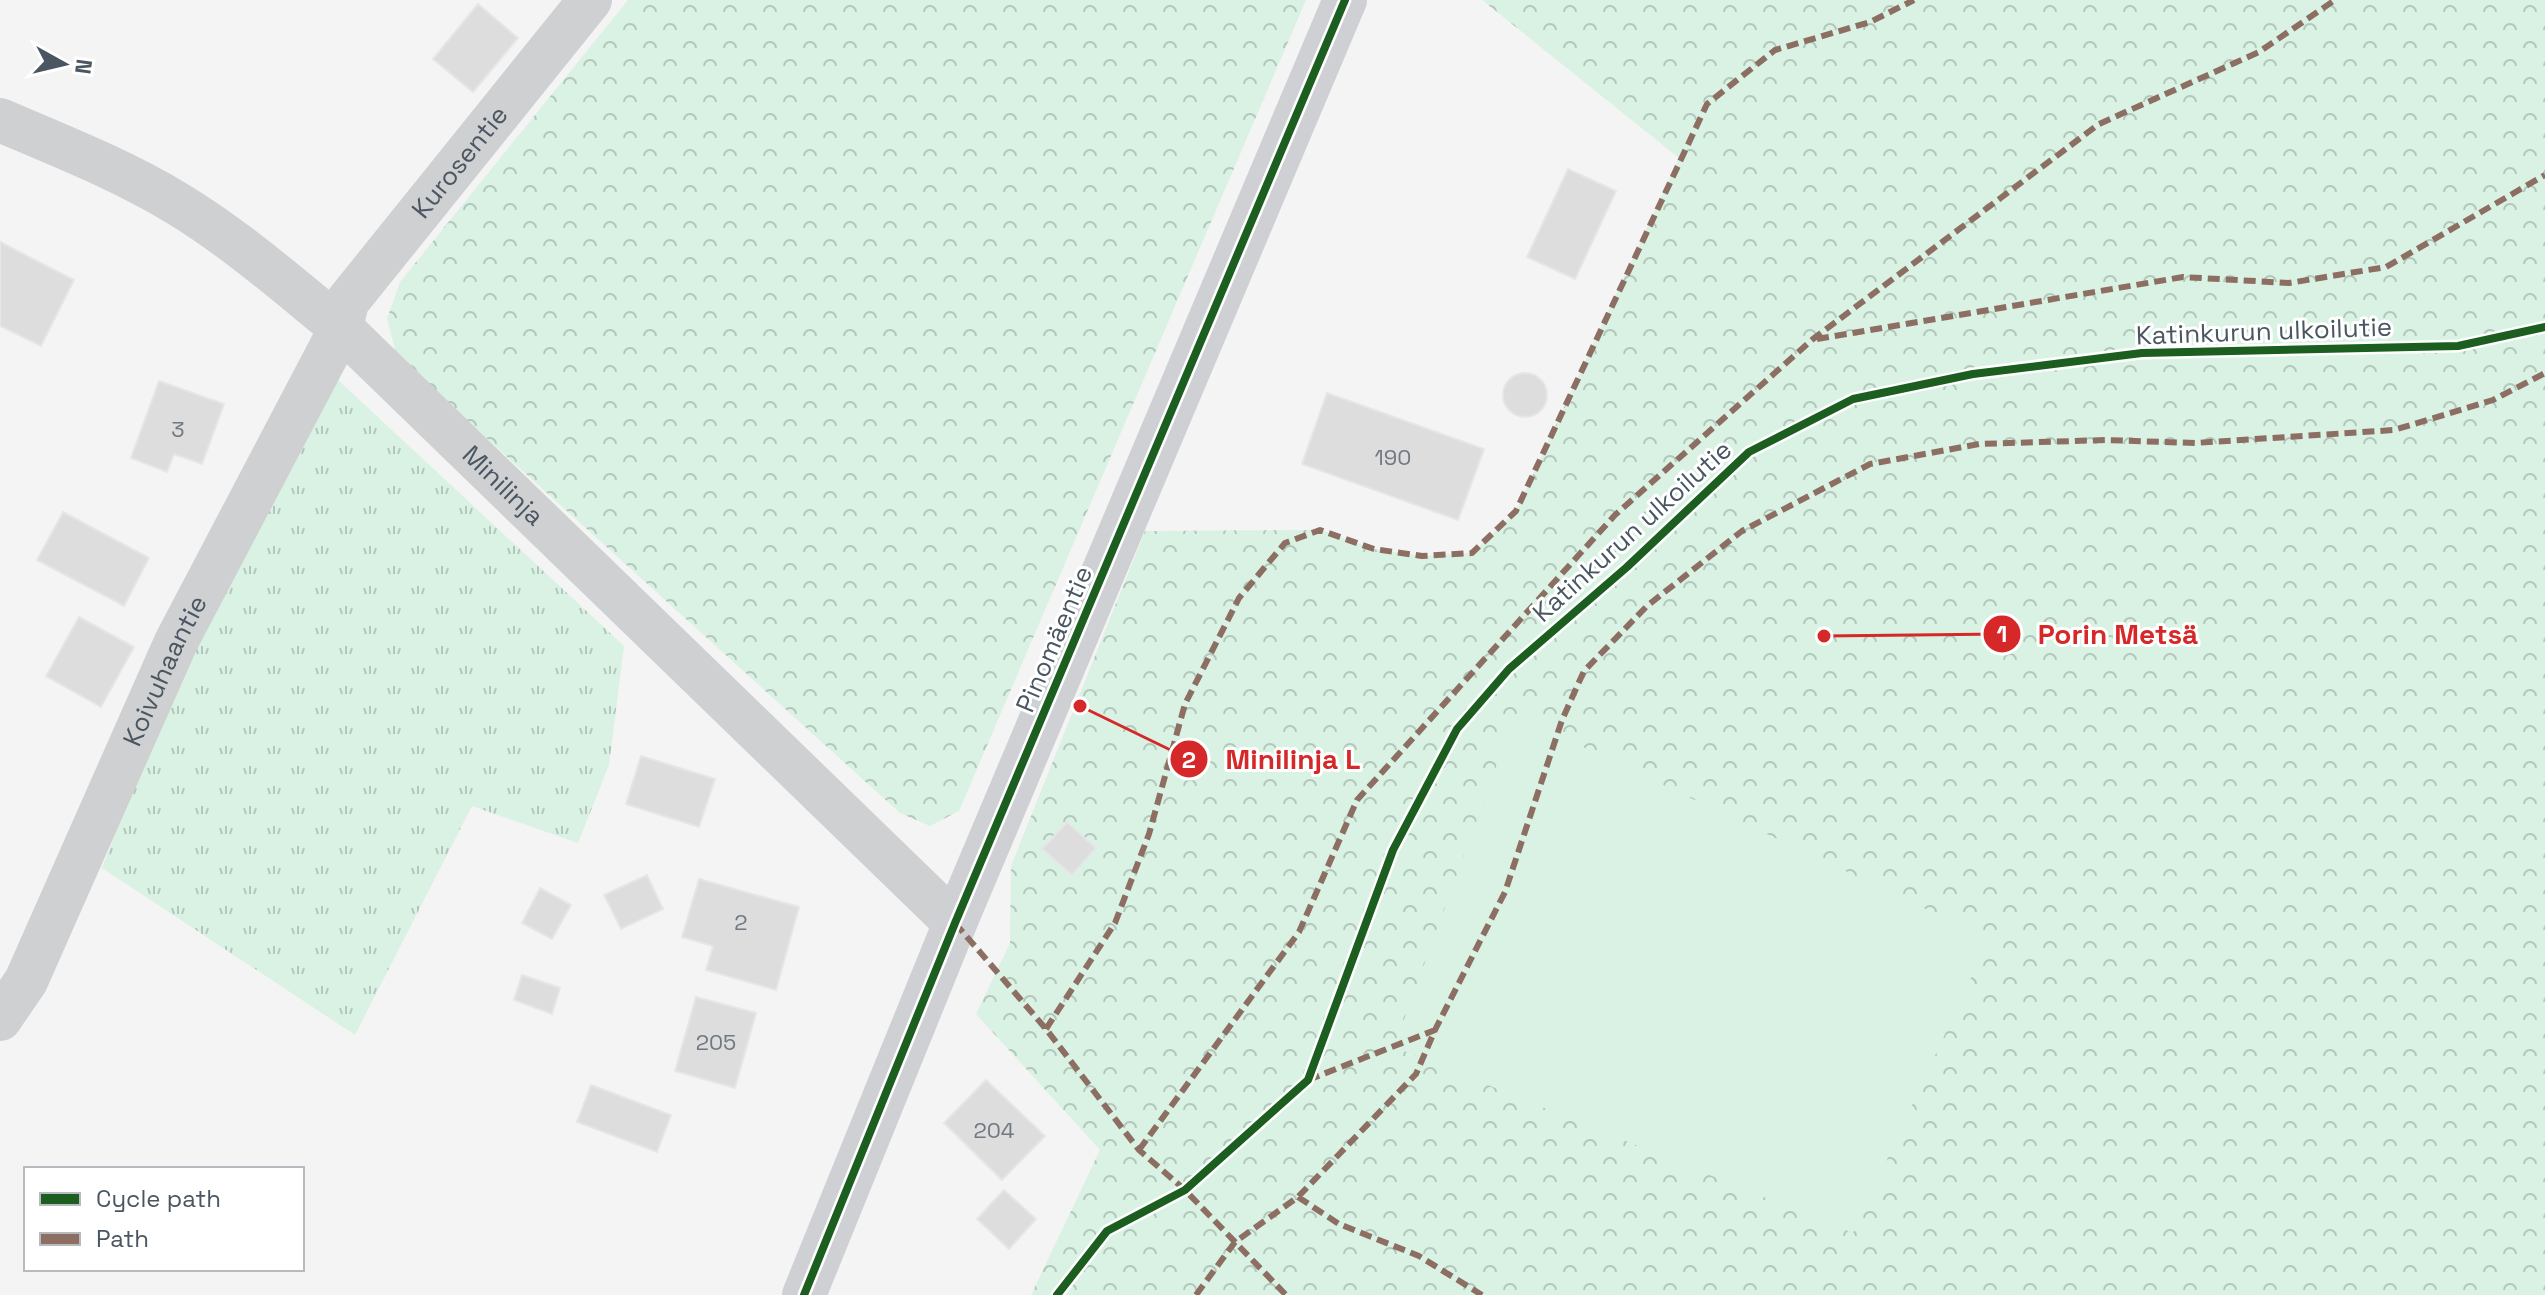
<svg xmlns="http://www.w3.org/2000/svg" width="2545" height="1295" font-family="'Space Grotesk',sans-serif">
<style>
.grass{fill:url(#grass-tufts)}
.forest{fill:url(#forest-crowns)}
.park{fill:#d9f2e3}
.building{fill:#ddddde;stroke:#e5e6e7;stroke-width:2}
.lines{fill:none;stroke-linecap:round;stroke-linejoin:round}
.street{stroke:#ced0d2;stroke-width:44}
.secondary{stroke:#ced0d4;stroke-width:44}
.quiet{stroke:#8d6e63;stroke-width:6;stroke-dasharray:12 6;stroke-linecap:butt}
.cycleway-casing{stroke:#fff;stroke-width:13}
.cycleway{stroke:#1b5e20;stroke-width:8}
.labels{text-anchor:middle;stroke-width:6;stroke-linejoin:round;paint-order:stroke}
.number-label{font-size:22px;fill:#707881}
.street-label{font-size:26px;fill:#4a5661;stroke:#fff}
.leader{fill:none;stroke:#d62828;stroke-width:3}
.callout-dot{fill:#d62828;stroke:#fff;stroke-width:3}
.mark-label{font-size:24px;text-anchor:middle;font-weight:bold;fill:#fff}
.callout-label{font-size:28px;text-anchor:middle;font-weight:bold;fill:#d62828;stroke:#fff;stroke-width:6;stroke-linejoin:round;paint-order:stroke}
</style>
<defs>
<pattern id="grass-tufts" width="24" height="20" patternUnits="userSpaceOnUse" patternTransform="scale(2)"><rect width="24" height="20" fill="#d9f2e3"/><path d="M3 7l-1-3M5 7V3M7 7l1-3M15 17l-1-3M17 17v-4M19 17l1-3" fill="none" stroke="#b2c7bb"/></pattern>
<pattern id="forest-crowns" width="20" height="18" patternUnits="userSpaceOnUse" patternTransform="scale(2)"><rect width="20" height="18" fill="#d9f2e3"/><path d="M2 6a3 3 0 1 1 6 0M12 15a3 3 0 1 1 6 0" fill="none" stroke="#b2c7bb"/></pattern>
</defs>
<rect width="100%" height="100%" fill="#f4f4f4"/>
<!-- grass -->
<path class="grass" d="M 338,380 L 624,646 L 609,765 L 578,843 L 472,806 L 355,1035 L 102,868 L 151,741 L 194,645 Z"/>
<!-- forest -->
<path class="forest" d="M 628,0 L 1306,0 L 959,811 L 930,826 L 900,813 L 397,357 L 387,319 L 400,282 Z
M 1482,0 L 2545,0 L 2545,1295 L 1031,1295 L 1100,1150 L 976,1014 L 1010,943 L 1011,866 L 1145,531 L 1320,530 L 1374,549 L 1422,556 L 1472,553 L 1516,511 L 1679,158 Z"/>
<!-- park -->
<path class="park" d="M 1515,715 L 1989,939 L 1853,1233 L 1394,1047 Z"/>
<!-- building -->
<path class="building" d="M 478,4 L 518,38 L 473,92 L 433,59 Z
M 1568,169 L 1616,191 L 1575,279 L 1527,257 Z
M 0,242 L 74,280 L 41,346 L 0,326 Z
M1503 395a22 22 0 1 1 44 0a22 22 0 1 1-44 0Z
M 159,381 L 224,404 L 202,464 L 174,454 L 167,472 L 131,458 Z
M 1327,393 L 1484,449 L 1458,520 L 1302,464 Z
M 63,512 L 149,558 L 124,606 L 37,560 Z
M 79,617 L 134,647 L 101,707 L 46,676 Z
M 641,756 L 715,779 L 699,827 L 626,804 Z
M 1067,822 L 1096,848 L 1072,875 L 1042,849 Z
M 647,875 L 663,909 L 621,929 L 604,895 Z
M 699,879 L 799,907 L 776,990 L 706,970 L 713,946 L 682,937 Z
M 540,888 L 571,905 L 552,939 L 522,923 Z
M 522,975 L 560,988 L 552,1014 L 514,1000 Z
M 696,997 L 756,1013 L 735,1088 L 675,1071 Z
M 986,1080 L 1045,1136 L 1002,1180 L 944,1123 Z
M 591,1085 L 671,1115 L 657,1152 L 577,1122 Z
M 1004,1190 L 1036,1219 L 1009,1249 L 977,1219 Z"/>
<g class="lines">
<!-- street -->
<g class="street">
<path id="s1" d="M 0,120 C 61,146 122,170 178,204 C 237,240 288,285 341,328 L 955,923"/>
<path id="s2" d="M 0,1019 L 26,981 L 176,642 L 341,328 L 347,302 L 590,0"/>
</g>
<!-- secondary -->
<path class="secondary" d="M 804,1295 L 955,923 L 1345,0"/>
<!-- quiet -->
<path class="quiet" d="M 1817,339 L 2183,277 L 2289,283 L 2386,267 L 2545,175
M 955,923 L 1046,1029 L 1139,1150 L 1185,1190 L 1286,1295
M 1046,1029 L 1115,923 L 1149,834 L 1185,704 L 1239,598 L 1285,543 L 1320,530 L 1374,549 L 1422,556 L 1472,553 L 1516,511 L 1707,104 L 1775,50 L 1870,22 L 1914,0
M 1308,1080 L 1435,1030
M 1139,1150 L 1299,932 L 1357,800 L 1615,515 L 1813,339 L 2099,124 L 2259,52 L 2335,0
M 1298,1197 L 1339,1224 L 1419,1256 L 1482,1295
M 1196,1295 L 1235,1242 L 1298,1197 L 1416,1074 L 1435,1030 L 1505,892 L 1562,720 L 1584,671 L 1647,606 L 1742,531 L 1870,464 L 1979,444 L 2105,440 L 2195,443 L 2394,430 L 2493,400 L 2545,373"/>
<!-- cycleway casing -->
<g class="cycleway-casing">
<path id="cycleway" d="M 804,1295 L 955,923 L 1345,0
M 1057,1295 L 1107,1231 L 1185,1190 L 1308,1080 L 1393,850 L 1457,729 L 1509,669 L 1627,567 L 1749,452 L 1853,399 L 1973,374 L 2142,353 L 2458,346 L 2545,327"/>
</g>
<!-- cycleway -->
<use href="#cycleway" class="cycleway"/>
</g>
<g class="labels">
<!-- number labels -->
<g class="number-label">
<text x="178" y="437">3</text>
<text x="1393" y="465">190</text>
<text x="741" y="930">2</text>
<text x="716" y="1050">205</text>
<text x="994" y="1138">204</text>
</g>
<!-- street labels -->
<g class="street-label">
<text dy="9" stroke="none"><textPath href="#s2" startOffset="978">Kurosentie</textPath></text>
<text transform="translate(2264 331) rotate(-2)" y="9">Katinkurun ulkoilutie</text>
<text dy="9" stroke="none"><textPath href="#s1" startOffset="628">Minilinja</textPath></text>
<text transform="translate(1632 531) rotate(-42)" y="9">Katinkurun ulkoilutie</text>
<text transform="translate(1054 639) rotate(-67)" y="9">Pinomäentie</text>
<text dy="9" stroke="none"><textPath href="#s2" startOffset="386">Koivuhaantie</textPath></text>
</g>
</g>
<!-- callouts -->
<path class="leader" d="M1824 636L2002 634M1080 706L1189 759"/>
<g class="callout-dot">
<circle cx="1824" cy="636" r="8"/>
<circle cx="1080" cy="706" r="8"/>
<circle cx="2002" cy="634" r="20"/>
<circle cx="1189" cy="759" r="20"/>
</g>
<g class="mark-label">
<text x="2002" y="642">1</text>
<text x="1189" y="768">2</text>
</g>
<g class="callout-label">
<text x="2118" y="644">Porin Metsä</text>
<text x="1293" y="769">Minilinja L</text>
</g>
<!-- legend -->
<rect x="24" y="1167" width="280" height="104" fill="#ffffff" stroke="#b7bbc0" stroke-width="2"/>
<rect x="40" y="1193" width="40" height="12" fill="#1b5e20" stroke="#b7bbc0" stroke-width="2"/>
<text x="96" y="1207" font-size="24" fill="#4a5661">Cycle path</text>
<rect x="40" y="1233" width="40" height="12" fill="#8d6e63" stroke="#b7bbc0" stroke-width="2"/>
<text x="96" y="1247" font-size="24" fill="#4a5661">Path</text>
<!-- north arrow -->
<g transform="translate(64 64) rotate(98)" stroke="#ffffff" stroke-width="6" paint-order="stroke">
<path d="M0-6L14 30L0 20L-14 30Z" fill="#4a5661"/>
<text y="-12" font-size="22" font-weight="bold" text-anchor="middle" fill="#4a5661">N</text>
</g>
</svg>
